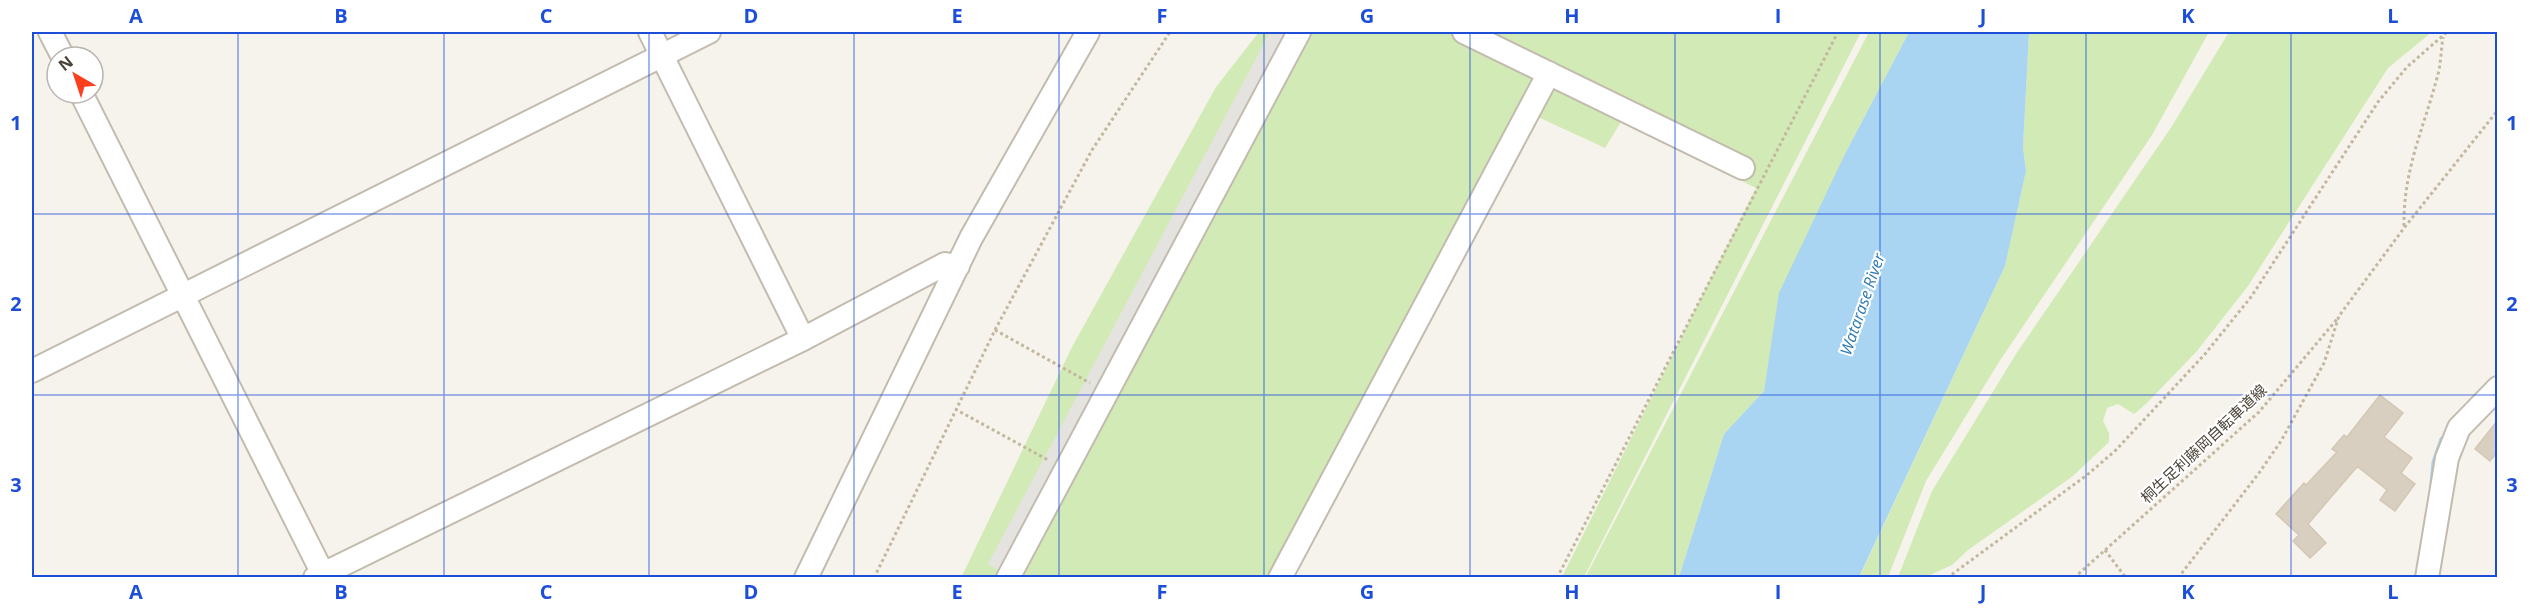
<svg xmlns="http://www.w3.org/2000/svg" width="2529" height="609" font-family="'Open Sans','Noto Sans JP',sans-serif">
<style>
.green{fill:#d2eab5}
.parking{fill:#e5e3e0}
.water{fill:#a9d4f2}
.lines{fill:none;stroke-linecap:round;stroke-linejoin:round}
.stream{stroke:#a9d4f2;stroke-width:5}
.building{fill:#d8cfc1;stroke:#d3c7b4;stroke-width:1.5}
.minor-casing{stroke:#c2bbae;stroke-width:26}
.path{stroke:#c4b79f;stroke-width:3;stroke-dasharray:3 3;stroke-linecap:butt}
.minor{stroke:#fff;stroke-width:22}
.grid{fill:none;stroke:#1d4ed8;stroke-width:1.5;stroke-opacity:0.55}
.labels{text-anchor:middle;stroke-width:4.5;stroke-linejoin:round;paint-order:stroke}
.street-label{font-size:15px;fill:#4b4439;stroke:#fff}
.water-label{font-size:16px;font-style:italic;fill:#2e7ab2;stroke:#fff}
.neatline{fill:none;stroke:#1d4ed8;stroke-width:2}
.grid-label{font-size:20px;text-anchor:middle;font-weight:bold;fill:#1d4ed8}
</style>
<rect width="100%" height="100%" fill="#f6f3ec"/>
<!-- green -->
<path class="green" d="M 1259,32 L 1861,32 L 1584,577 L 1562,577 L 1756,188 L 1621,122 L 1605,148 L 1538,117 L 1288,577 L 961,578 L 1072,347 L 1216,87 Z
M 1869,32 L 1909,32 L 1845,154 L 1773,344 L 1764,391 L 1724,434 L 1679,577 L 1585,578 Z
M 2029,32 L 2209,32 L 2152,135 L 1999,362 L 1926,481 L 1888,577 L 1859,578 L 2005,266 L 2026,171 L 2023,147 Z
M 2229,32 L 2432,32 L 2388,68 L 2248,286 L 2197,351 L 2147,403 L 2134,414 L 2118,404 L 2107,408 L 2103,421 L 2109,433 L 2109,442 L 2073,476 L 1968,550 L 1952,565 L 1930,575 L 1898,577 L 1932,491 L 2016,354 L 2172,126 Z"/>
<!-- parking -->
<path class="parking" d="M 1270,32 L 1299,32 L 1009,576 L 988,564 Z"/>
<!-- water -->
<path class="water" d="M 1909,32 L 2029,32 L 2023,147 L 2026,171 L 2005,266 L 1859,577 L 1679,577 L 1724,434 L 1764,391 L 1779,293 L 1845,154 Z"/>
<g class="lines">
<!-- stream -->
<path class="stream" d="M 2432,484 L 2434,462 L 2442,439"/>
</g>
<!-- building -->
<path class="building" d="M 2380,395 L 2403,413 L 2384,437 L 2412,458 L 2401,473 L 2415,484 L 2395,511 L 2380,500 L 2387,490 L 2358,467 L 2356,468 L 2308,524 L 2326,543 L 2310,558 L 2293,541 L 2299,535 L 2276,514 L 2304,483 L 2306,485 L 2337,452 L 2332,449 L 2344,435 L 2347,437 Z
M 2498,420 L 2498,451 L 2490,461 L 2475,449 Z"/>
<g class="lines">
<!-- minor casing -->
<g class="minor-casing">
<path id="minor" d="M 50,32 L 63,57
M 650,32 L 803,339
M 1464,32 L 1743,168
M 81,93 L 325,578
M 32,371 L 709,32
M 315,578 L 803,339 L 945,264 L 958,266
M 806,578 L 971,238 L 1088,32
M 1008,578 L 1299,32
M 1280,578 L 1549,73
M 2427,578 L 2447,458 L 2459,428 L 2498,388"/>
</g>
<!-- path -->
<path class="path" d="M 2404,226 C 2403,171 2423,130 2437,78 C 2441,65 2441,50 2443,37
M 995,330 L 1090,383
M 955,409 L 1048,460
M 2105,550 L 2126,578
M 874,578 L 995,330 L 1092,150 L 1170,32
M 1557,578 L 1838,32
M 1947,578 L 2087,475 L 2116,450 L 2205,354 L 2251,297 L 2378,102 L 2407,67 L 2447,32
M 2074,578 L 2259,412 L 2338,318
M 2178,578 L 2259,473 L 2281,441 L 2324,363 L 2339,316 L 2404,228 L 2498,110"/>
<!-- minor -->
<use href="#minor" class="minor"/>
</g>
<!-- grid -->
<path class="grid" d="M 238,32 L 238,578M 444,32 L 444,578M 649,32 L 649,578M 854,32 L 854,578M 1059,32 L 1059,578M 1264,32 L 1264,578M 1470,32 L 1470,578M 1675,32 L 1675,578M 1880,32 L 1880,578M 2086,32 L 2086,578M 2291,32 L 2291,578M 32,214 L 2498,214M 32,395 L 2498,395"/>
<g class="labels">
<!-- street labels -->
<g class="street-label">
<text transform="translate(2204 444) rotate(-43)" y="5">桐生足利藤岡自転車道線</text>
</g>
<!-- water labels -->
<g class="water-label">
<text transform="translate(1862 304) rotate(-71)" y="6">Watarase River</text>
</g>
</g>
<!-- border -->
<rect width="2529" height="609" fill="none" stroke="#ffffff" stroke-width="66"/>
<!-- north arrow -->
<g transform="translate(75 75) rotate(321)"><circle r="28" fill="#ffffff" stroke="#b7b4b0" stroke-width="1.5"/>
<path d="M0-4.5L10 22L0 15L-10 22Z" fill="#fc3f1d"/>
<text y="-9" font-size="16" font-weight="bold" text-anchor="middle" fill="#4b4439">N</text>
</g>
<rect x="33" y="33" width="2463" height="543" class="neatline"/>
<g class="grid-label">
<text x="136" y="23">A</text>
<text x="341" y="23">B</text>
<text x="546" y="23">C</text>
<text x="751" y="23">D</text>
<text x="957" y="23">E</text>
<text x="1162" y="23">F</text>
<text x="1367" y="23">G</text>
<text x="1572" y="23">H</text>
<text x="1778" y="23">I</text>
<text x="1983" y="23">J</text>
<text x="2188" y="23">K</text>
<text x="2393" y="23">L</text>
<text x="16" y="130">1</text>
<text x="2512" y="130">1</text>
<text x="16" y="311">2</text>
<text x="2512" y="311">2</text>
<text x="16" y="492">3</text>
<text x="2512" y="492">3</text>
<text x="136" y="599">A</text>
<text x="341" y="599">B</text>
<text x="546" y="599">C</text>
<text x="751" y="599">D</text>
<text x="957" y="599">E</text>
<text x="1162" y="599">F</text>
<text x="1367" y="599">G</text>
<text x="1572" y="599">H</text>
<text x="1778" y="599">I</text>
<text x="1983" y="599">J</text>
<text x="2188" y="599">K</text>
<text x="2393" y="599">L</text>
</g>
</svg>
